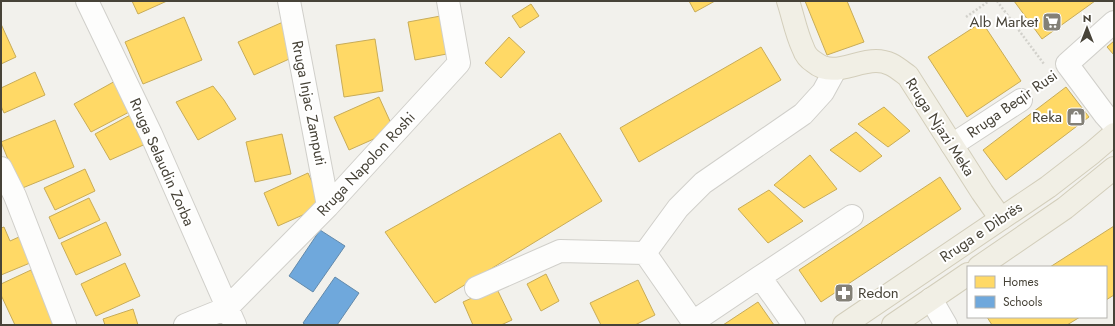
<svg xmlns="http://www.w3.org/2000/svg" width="1115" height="326" font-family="Jost,sans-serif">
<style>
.homes{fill:#ffd966;stroke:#c8ac58}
.schools{fill:#6fa8dc;stroke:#638aab}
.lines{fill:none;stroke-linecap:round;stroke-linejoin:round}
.minor-casing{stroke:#d0cfca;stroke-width:24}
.major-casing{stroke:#d3cebb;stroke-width:24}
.path{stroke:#d2d1cb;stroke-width:2.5;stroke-dasharray:2 2;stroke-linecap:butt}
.minor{stroke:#fdfdfc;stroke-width:22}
.major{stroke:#f1efe5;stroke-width:22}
.labels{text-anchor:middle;stroke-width:4;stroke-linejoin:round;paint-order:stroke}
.poi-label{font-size:15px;fill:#474338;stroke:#fff;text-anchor:end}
.street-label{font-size:15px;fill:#474338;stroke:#fff}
</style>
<rect width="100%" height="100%" fill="#f2f1ec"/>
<!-- homes -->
<path class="homes" d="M 132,1 L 167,1 L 138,14 Z
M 689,1 L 715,1 L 695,12 Z
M 805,1 L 847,1 L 864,42 L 827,55 Z
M 1014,1 L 1095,1 L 1042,39 Z
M 531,4 L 539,16 L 520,28 L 512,16 Z
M 446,15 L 452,53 L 415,60 L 408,22 Z
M 184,17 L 202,60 L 143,84 L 125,42 Z
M 283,22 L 298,55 L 254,75 L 238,42 Z
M 982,22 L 1021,81 L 967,117 L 928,57 Z
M 1,24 L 16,57 L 1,64 Z
M 509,37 L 525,52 L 501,78 L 485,63 Z
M 375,39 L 383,91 L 344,97 L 336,45 Z
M 1114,41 L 1114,55 L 1107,47 Z
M 761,47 L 781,80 L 639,162 L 620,128 Z
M 35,72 L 45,95 L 4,113 L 1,106 L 1,88 Z
M 117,80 L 133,110 L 91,132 L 74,104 Z
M 213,86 L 224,100 L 236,119 L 198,140 L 176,102 Z
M 1066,87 L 1089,117 L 1006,180 L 983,150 Z
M 379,97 L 394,130 L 349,150 L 334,117 Z
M 884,107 L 910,131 L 888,147 L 858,124 Z
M 134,113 L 150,142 L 110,160 L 95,134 Z
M 55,120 L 74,167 L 20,189 L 1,142 Z
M 856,132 L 882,156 L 860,172 L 830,150 Z
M 560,133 L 602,201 L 435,303 L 385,232 Z
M 282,134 L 291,174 L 255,182 L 246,142 Z
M 810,155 L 837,189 L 804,208 L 774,185 Z
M 85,169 L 95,191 L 55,210 L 44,188 Z
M 308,173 L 323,206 L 278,226 L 264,193 Z
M 940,177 L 961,209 L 821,302 L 799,270 Z
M 769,190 L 803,221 L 768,243 L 738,209 Z
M 89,198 L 100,220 L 59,239 L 49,217 Z
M 106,222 L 121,255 L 76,275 L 61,243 Z
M 1114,226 L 1114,295 L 1106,300 L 1106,267 L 1050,267 Z
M 4,227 L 10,241 L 19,237 L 30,263 L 1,275 L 1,228 Z
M 125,263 L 140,296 L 96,316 L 81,284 Z
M 31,270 L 56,325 L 15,325 L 1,295 L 1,284 Z
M 546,274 L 559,301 L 541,311 L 527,284 Z
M 638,280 L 655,315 L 635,325 L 601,325 L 590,303 Z
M 496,287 L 512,320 L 501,325 L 473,325 L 463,302 Z
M 758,302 L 774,325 L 723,325 Z
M 133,309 L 138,325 L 105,325 L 103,319 Z
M 987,317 L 1080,317 L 1067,325 L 992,325 Z"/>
<!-- schools -->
<path class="schools" d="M 320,230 L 345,246 L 313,292 L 289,276 Z
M 335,277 L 359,293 L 337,325 L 306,325 L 303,323 Z"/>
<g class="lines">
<!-- minor casing -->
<g class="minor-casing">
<path id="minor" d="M 87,1 L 151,134 L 235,325
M 289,1 L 328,206
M 1114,22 L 1067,64 L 1105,115 L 1114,125
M 952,145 L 1021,100
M 1,168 L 15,196 L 65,325
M 645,253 L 678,208 L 703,183 L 803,114 L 823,92 L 835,70
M 645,253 L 693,322 L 760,277 L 794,325
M 760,277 L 852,216
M 476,288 L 560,251 L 645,253
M 931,299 L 946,325
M 185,325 L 227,308 L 328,206 L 459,63 L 448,1"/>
</g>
<!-- major casing -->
<g class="major-casing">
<path id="major" d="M 788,1 C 793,16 796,33 803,48 C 805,54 809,59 814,62 C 833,78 854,61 876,61 C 890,61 897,68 908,76 L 982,192 L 1001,219
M 979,267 L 1065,208 L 1114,168
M 844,325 L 1048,187 L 1092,153 L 1114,134
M 893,325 L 968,274"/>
</g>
<!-- path -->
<path class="path" d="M 997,1 L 1044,64
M 966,17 L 989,1
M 1038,86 L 1049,78"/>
<!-- minor -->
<use href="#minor" class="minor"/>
<!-- major -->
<use href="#major" class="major"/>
</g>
<!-- icons -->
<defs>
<g id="supermarket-square" transform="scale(1)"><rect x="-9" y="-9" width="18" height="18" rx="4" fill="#838077" stroke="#fff"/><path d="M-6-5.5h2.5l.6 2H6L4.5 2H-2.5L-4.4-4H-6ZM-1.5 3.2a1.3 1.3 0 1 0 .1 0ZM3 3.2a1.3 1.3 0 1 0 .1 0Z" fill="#fff"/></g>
<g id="shop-square" transform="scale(1)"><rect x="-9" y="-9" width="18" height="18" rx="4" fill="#838077" stroke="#fff"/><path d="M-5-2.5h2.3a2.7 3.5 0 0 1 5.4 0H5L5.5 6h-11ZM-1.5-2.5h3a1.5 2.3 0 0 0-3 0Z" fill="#fff"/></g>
<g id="pharmacy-square" transform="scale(1)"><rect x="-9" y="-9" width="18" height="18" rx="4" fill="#838077" stroke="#fff"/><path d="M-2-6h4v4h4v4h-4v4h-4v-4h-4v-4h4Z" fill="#fff"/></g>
</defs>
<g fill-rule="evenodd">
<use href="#supermarket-square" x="1052" y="22"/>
<use href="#shop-square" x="1076" y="117"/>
<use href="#pharmacy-square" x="844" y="293"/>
</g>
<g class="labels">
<!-- poi labels -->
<g class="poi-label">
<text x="1038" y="27">Alb Market</text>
<text x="1062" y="122">Reka</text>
<text x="858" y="298" text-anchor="start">Redon</text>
</g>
<!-- street labels -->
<g class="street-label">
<text transform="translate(309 103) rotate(79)" y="5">Rruga Injac Zamputi</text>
<text transform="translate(1012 104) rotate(-35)" y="5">Rruga Beqir Rusi</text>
<text transform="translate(940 127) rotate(57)" y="5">Rruga Njazi Meka</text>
<text transform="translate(162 162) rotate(66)" y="5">Rruga Selaudin Zorba</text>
<text transform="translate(366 164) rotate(-47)" y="5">Rruga Napolon Roshi</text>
<text transform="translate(981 232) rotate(-34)" y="5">Rruga e Dibrës</text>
</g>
</g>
<!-- border -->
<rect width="1115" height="326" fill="none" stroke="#474338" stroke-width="4"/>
<!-- legend -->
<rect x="967" y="266" width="140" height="52" fill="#ffffff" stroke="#b5b4af"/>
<rect x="975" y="276" width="20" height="12" fill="#ffd966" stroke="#b5b4af"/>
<text x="1003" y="286" font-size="12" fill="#474338">Homes</text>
<rect x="975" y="296" width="20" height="12" fill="#6fa8dc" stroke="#b5b4af"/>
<text x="1003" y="306" font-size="12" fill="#474338">Schools</text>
<!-- north arrow -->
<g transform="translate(1087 28)" stroke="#ffffff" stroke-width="3" paint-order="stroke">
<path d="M0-3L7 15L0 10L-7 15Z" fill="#474338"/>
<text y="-6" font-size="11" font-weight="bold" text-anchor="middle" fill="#474338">N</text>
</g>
</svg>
